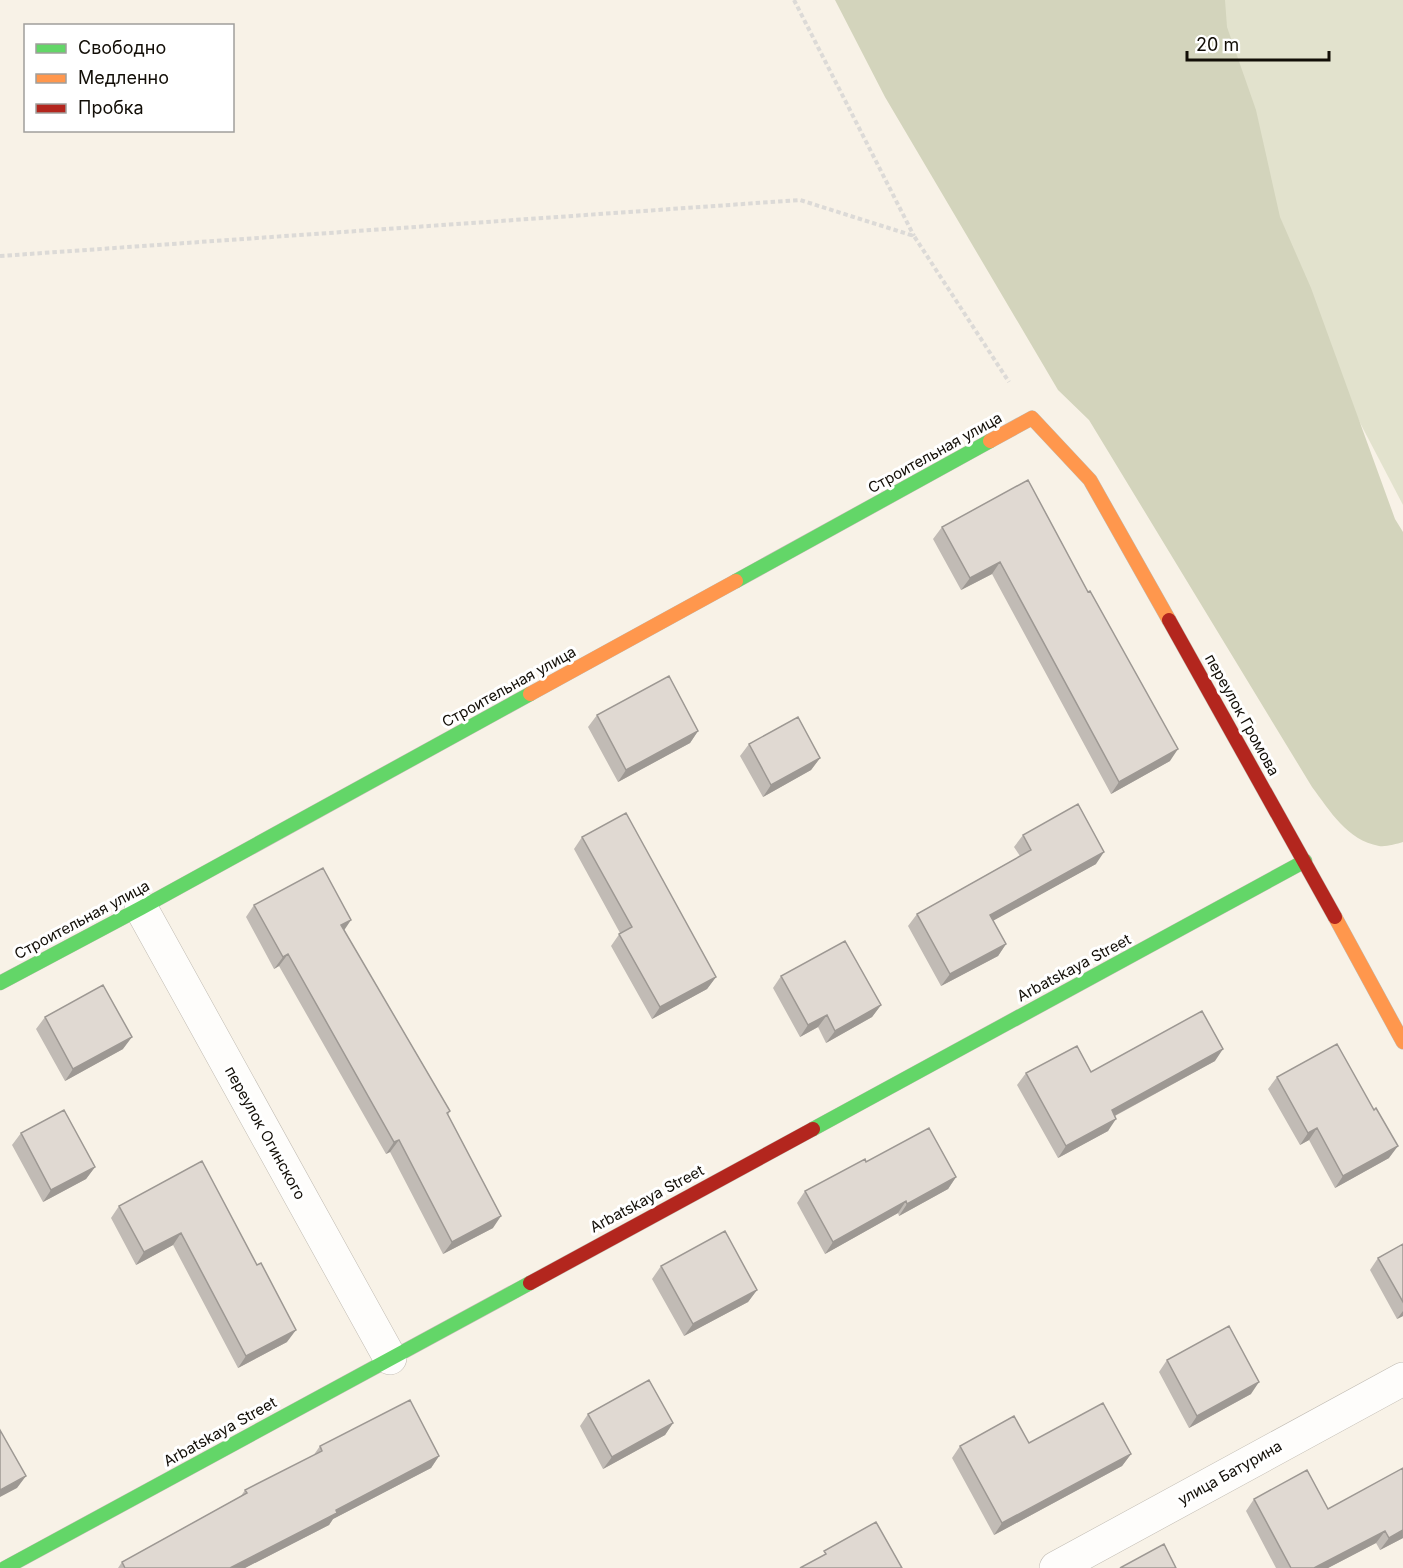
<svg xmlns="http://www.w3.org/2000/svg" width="1403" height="1568" font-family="Inter,sans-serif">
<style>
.green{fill:#e2e2cd}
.forest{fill:#d3d4bc}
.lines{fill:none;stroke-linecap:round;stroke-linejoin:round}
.street-casing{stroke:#c0bbb2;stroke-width:34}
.fast-casing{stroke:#c0bbb2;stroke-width:15}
.slow-casing{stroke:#c0bbb2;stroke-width:15}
.jam-casing{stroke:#c0bbb2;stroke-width:15}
.path{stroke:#dcdad7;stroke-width:4;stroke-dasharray:4.5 3;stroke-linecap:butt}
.street{stroke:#fefdfb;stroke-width:33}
.fast{stroke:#63d668;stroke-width:14}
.slow{stroke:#ff974d;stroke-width:14}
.jam{stroke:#b3261e;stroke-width:14}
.wall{fill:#c1bbb5}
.shaded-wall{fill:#9d9893}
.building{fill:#e0d9d2;stroke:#9d9893;stroke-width:1.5}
.labels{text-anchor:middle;stroke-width:6;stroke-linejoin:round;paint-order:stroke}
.street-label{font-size:15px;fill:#120e07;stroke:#fff}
</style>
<rect width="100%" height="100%" fill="#f8f2e7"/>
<!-- green -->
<path class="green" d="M 1139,0 L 1403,0 L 1403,505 Z"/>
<!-- forest -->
<path class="forest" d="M 835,0 L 1225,0 L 1227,27 L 1256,110 L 1280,217 L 1311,288 L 1395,519 L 1403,532 L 1403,842 C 1396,844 1386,847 1379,846 C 1347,840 1330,811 1312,787 L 1089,420 L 1058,390 L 885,97 Z"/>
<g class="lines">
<!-- street casing -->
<g class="street-casing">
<path id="street" d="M 141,908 L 390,1358
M 1056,1568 L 1403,1379"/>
</g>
<!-- fast casing -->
<g class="fast-casing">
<path id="fast" d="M 736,581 L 990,441
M 0,983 L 141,908 L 530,694
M 813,1129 L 1305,861
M 5,1568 L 530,1283"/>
</g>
<!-- slow casing -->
<g class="slow-casing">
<path id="slow" d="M 990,441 L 1032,418 L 1090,480 L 1169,620
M 530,694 L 736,581
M 1335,917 L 1403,1042"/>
</g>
<!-- jam casing -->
<g class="jam-casing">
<path id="jam" d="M 1169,620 L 1335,917
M 530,1283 L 813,1129"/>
</g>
<!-- path -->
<path class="path" d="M 794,0 L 914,236
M 0,256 L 800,200 L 914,236 L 1009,382"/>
<!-- street -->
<use href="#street" class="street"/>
<!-- fast -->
<use href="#fast" class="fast"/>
<!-- slow -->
<use href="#slow" class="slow"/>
<!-- jam -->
<use href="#jam" class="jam"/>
</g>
<!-- wall -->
<path class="wall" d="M 1028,480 L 1170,761 L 1111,794 L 992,574 L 961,590 L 933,539 L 942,527 Z
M 597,715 L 698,731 L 690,743 L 618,782 L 588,727 Z
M 749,744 L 820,758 L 811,770 L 763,797 L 740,756 Z
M 1023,835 L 1096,864 L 993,920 L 1006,944 L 998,956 L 941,986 L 908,926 L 917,914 L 1020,856 L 1014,847 Z
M 582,837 L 716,977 L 707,989 L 652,1019 L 611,946 L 620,933 L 574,849 Z
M 254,905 L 344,930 L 450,1111 L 448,1115 L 493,1228 L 443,1254 L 390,1152 L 386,1154 L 279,966 L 274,969 L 246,917 Z
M 781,976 L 881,1005 L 872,1017 L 826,1043 L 818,1027 L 800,1037 L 773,988 Z
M 45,1017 L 123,1049 L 65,1081 L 36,1029 Z
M 1215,1061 L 1115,1116 L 1108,1131 L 1058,1158 L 1017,1085 L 1026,1073 L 1091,1072 Z
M 1277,1077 L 1389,1158 L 1335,1188 L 1309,1140 L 1300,1145 L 1268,1089 Z
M 21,1133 L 95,1167 L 86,1179 L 43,1202 L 12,1145 Z
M 202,1161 L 287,1342 L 238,1368 L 173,1245 L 136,1265 L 111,1218 L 119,1206 Z
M 866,1162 L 956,1177 L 948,1189 L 899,1216 L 898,1213 L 825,1254 L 797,1203 L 805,1191 Z
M 1403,1244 L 1403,1316 L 1397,1319 L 1370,1270 L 1378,1258 Z
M 661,1266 L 757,1290 L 748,1302 L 684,1336 L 652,1279 Z
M 1167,1360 L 1251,1394 L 1189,1428 L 1159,1372 Z
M 588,1414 L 673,1423 L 665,1435 L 603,1469 L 580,1426 Z
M 1029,1443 L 1131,1454 L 1122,1466 L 994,1535 L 952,1458 L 960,1446 Z
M 320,1446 L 439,1456 L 431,1468 L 333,1519 L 329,1525 L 245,1568 L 118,1568 L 122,1562 L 241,1496 L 245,1490 L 313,1456 Z
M 1254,1499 L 1328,1509 L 1403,1538 L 1380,1550 L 1376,1543 L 1328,1568 L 1276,1568 L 1246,1511 Z"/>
<!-- shaded-wall -->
<path class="shaded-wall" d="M 1000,562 L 992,574 L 961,590 L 970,578 Z
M 698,731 L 690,743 L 618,782 L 626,770 Z
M 1178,749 L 1170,761 L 1111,794 L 1119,782 Z
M 820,758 L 811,770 L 763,797 L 771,785 Z
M 1104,852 L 1096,864 L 982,927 L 990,915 Z
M 351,920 L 343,932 L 341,925 Z
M 1006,944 L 998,956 L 941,986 L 950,974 Z
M 288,954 L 279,966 L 274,969 L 283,957 Z
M 716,977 L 707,989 L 652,1019 L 660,1007 Z
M 881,1005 L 872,1017 L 826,1043 L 835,1031 Z
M 827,1015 L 818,1027 L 800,1037 L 808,1025 Z
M 132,1037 L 123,1049 L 65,1081 L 73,1069 Z
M 1223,1049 L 1215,1061 L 1103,1122 L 1112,1110 Z
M 1116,1119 L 1108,1131 L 1058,1158 L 1066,1146 Z
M 1317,1128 L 1309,1140 L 1300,1145 L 1308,1133 Z
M 399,1140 L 390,1152 L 386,1154 L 394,1142 Z
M 1398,1146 L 1389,1158 L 1335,1188 L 1343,1176 Z
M 95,1167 L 86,1179 L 43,1202 L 51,1190 Z
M 956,1177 L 948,1189 L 899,1216 L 907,1204 Z
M 906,1201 L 898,1213 L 825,1254 L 833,1242 Z
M 501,1216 L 493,1228 L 443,1254 L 452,1242 Z
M 181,1233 L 173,1245 L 136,1265 L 144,1252 Z
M 757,1290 L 748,1302 L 684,1336 L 693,1324 Z
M 1403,1311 L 1403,1316 L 1397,1319 Z
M 296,1330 L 287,1342 L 238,1368 L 246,1356 Z
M 1259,1382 L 1251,1394 L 1189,1428 L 1197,1416 Z
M 673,1423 L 665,1435 L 603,1469 L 612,1457 Z
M 1131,1454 L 1122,1466 L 994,1535 L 1002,1523 Z
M 439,1456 L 431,1468 L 333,1519 L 329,1525 L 245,1568 L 230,1568 L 336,1510 Z
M 26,1476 L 17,1488 L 0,1497 L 0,1490 Z
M 1403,1530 L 1403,1538 L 1380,1550 L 1389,1538 Z
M 1385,1531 L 1376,1543 L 1328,1568 L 1314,1568 Z"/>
<!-- building -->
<path class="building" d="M 1028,480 L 1088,592 L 1090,591 L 1178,749 L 1119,782 L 1000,562 L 970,578 L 942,527 Z
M 669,676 L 698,731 L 626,770 L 597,715 Z
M 798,717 L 820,758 L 771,785 L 749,744 Z
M 1078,804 L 1104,852 L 990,915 L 1006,944 L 950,974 L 917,914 L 1031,850 L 1023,835 Z
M 626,813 L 716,977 L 660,1007 L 619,934 L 632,927 L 582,837 Z
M 323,868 L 351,920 L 341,925 L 450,1111 L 447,1113 L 501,1216 L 452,1242 L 399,1140 L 394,1142 L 288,954 L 283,957 L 254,905 Z
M 845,941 L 881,1005 L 835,1031 L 827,1015 L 808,1025 L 781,976 Z
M 103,985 L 132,1037 L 73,1069 L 45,1017 Z
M 1202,1011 L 1223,1049 L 1112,1110 L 1116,1119 L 1066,1146 L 1026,1073 L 1077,1046 L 1091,1072 Z
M 1337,1044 L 1374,1110 L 1376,1108 L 1398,1146 L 1343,1176 L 1317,1128 L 1308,1133 L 1277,1077 Z
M 64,1110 L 95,1167 L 51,1190 L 21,1133 Z
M 929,1128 L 956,1177 L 907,1204 L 906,1201 L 833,1242 L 805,1191 L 865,1159 L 866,1162 Z
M 202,1161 L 257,1265 L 261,1263 L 296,1330 L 246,1356 L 181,1233 L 144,1252 L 119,1206 Z
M 725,1231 L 757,1290 L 693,1324 L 661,1266 Z
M 1403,1244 L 1403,1302 L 1378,1258 Z
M 1229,1326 L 1259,1382 L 1197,1416 L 1167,1360 Z
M 649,1380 L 673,1423 L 612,1457 L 588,1414 Z
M 410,1400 L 439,1456 L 336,1510 L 337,1513 L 230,1568 L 125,1568 L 122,1562 L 247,1493 L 245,1490 L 322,1451 L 320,1446 Z
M 1103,1403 L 1131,1454 L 1002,1523 L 960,1446 L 1014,1416 L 1029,1443 Z
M 0,1430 L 26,1476 L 0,1490 Z
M 1403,1468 L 1403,1530 L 1389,1538 L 1385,1531 L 1314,1568 L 1291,1568 L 1254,1499 L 1307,1470 L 1328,1509 Z
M 876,1522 L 902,1568 L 800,1568 L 826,1554 L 824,1551 Z
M 1164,1544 L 1176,1568 L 1120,1568 Z"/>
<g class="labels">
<!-- street labels -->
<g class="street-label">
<text transform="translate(935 453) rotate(-29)" y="5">Строительная улица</text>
<text transform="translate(509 687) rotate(-29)" y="5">Строительная улица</text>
<text transform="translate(1242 715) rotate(61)" y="5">переулок Громова</text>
<text transform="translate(82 920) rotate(-28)" y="5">Строительная улица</text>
<text transform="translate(1074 968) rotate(-28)" y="5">Arbatskaya Street</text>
<text transform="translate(265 1133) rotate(61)" y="5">переулок Огинского</text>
<text transform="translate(647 1199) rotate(-28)" y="5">Arbatskaya Street</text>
<text transform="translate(220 1432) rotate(-29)" y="5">Arbatskaya Street</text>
<text transform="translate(1230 1473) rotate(-29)" y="5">улица Батурина</text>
</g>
</g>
<!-- legend -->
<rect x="24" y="24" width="210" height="108" fill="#ffffff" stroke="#a09f9c" stroke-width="1.5"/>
<rect x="36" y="44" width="30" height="9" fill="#63d668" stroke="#a09f9c" stroke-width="1.5"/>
<text x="78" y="54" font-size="18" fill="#120e07">Свободно</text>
<rect x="36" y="74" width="30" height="9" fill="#ff974d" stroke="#a09f9c" stroke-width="1.5"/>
<text x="78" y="84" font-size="18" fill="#120e07">Медленно</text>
<rect x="36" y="104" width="30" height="9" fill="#b3261e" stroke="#a09f9c" stroke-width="1.5"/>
<text x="78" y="114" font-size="18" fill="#120e07">Пробка</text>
<!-- scale -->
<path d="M1187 51v9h142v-9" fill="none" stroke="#120e07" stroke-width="3"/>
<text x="1196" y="51" font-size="18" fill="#120e07" stroke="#ffffff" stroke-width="4.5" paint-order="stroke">20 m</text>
</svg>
